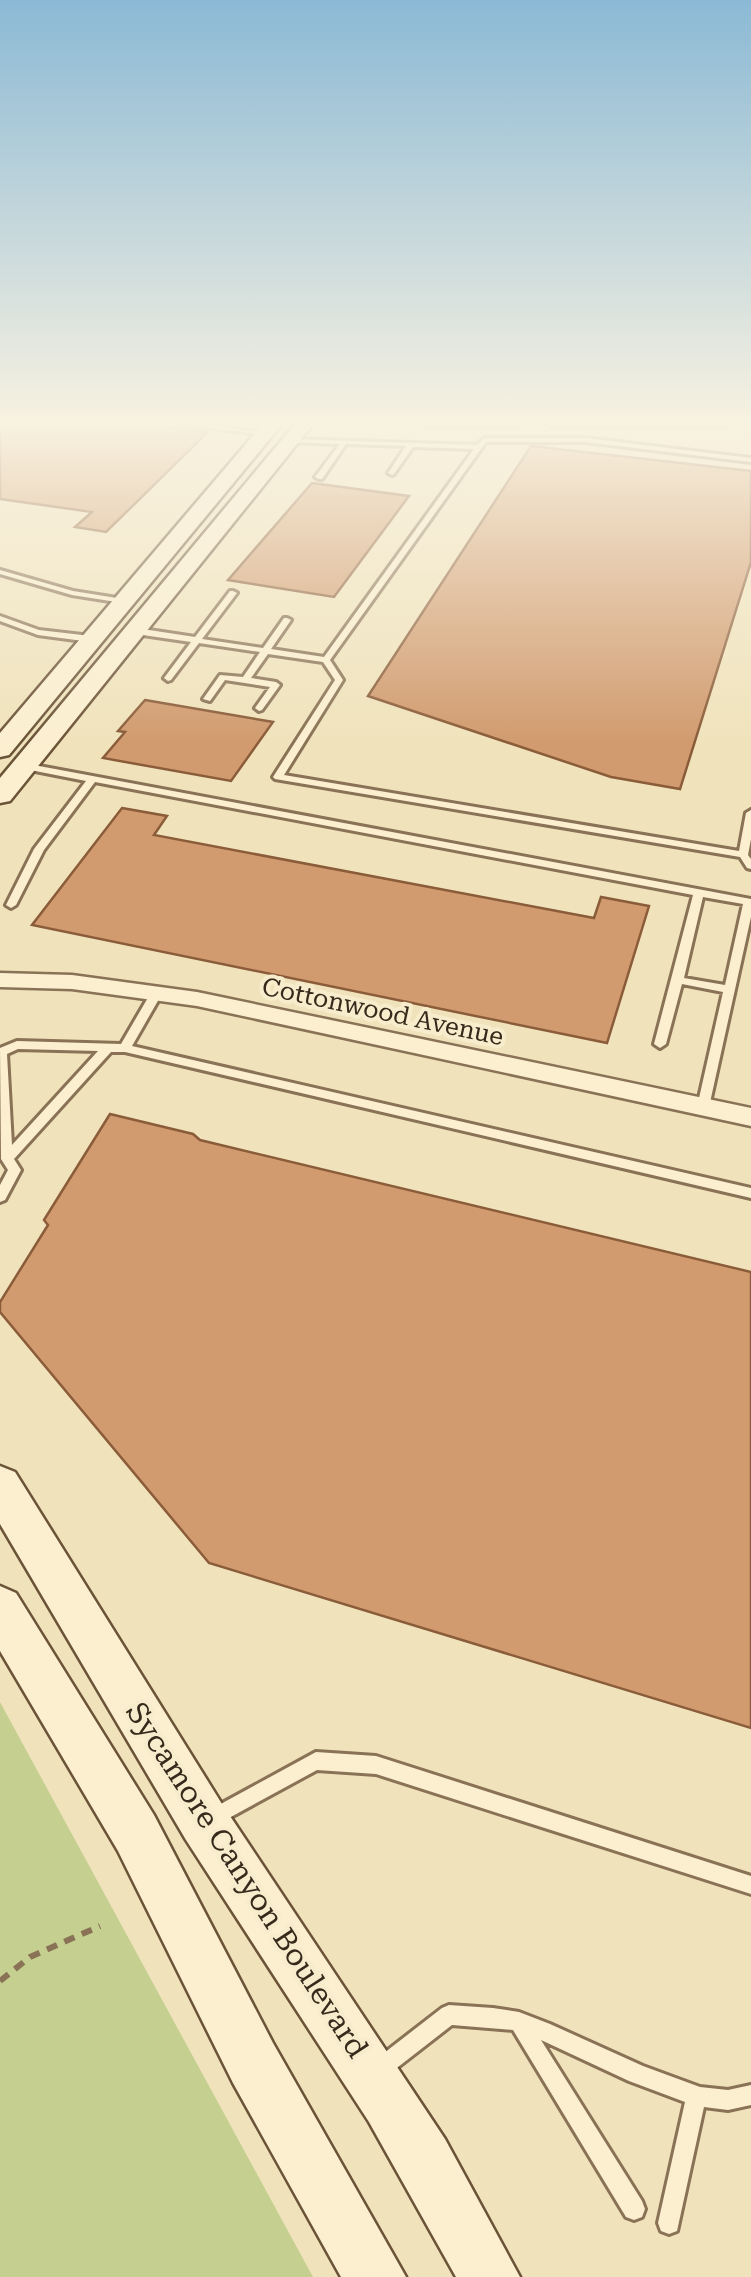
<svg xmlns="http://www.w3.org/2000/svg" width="751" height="2277" font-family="'Roboto Serif',serif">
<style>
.green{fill:#c5cf90}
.building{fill:#d19b6f;stroke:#8a5c39;stroke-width:2.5}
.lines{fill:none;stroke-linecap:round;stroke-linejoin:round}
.lane-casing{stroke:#897255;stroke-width:6}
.street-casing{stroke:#897255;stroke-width:5}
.secondary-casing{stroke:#6b5338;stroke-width:5}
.path{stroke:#897255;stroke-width:6;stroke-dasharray:11 8;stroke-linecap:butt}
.lane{fill:#fbefd0;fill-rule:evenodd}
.street{fill:#fbefd0;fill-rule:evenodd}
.secondary{fill:#fbefd0;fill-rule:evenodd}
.labels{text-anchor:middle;stroke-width:8;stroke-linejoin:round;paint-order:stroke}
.street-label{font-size:25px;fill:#37291b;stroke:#f7eccc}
.near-street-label{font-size:30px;fill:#37291b;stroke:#f7eccc}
</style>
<rect width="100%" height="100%" fill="#f0e3bc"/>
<!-- green -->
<path class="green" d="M 0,1702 L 313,2277 L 0,2277 Z"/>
<!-- building -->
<path class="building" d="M 0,424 L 141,424 L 208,432 L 106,532 L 75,527 L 92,512 L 0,499 Z
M 531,446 L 751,471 L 751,562 L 680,789 L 611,777 L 368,696 Z
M 312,483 L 409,496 L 334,597 L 228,580 Z
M 145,700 L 273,722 L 231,781 L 103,758 L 125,732 L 118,731 Z
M 122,808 L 167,816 L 154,835 L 594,918 L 601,897 L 649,906 L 607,1043 L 32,925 Z
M 110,1114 L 193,1134 L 200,1140 L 751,1272 L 751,1728 L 209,1563 L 0,1312 L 0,1302 L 48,1225 L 44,1220 Z"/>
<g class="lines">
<!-- lane casing -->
<g class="lane-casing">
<path id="lane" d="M 182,424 L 199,424 L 268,433 L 265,435 Z
M 424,424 L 520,424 L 517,426 L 427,426 Z
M 547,424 L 731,424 L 728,426 L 550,426 Z
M 484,438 L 585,438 L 751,458 L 751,462 L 585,442 L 486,442 L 330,660 L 343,680 L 284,775 L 739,851 L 746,813 L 751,810 L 751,839 L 748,855 L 751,859 L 751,869 L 747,868 L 740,857 L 275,779 L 273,777 L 335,680 L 323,662 L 268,654 L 251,678 L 276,682 L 280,685 L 262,710 L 259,711 L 255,708 L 270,687 L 225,680 L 210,701 L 203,699 L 220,675 L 243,677 L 260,652 L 199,643 L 171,680 L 168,681 L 164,678 L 191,642 L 136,634 L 132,631 L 136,628 L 195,637 L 230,591 L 233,591 L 237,593 L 202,639 L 263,648 L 284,618 L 287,618 L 291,620 L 271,649 L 324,657 L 474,449 L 413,447 L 394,474 L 392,475 L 388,473 L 406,446 L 346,444 L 322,479 L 319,479 L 315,477 L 340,444 L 291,442 L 289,441 L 289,439 L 477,445 Z
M 0,570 L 73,591 L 123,599 L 127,601 L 123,603 L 72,595 L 0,574 Z
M 0,616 L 39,630 L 91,636 L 95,639 L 91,642 L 38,635 L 0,621 Z
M 23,763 L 751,899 L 751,917 L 709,1107 L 703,1111 L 697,1107 L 723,992 L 682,984 L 666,1044 L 660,1048 L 654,1044 L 693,895 L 95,782 L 44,850 L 16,905 L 11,908 L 6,905 L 34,849 L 86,781 L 20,768 L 20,764 ZM 703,897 L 743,904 L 725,985 L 684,978 Z
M 157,988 L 163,992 L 132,1046 L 751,1188 L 751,1198 L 125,1052 L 111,1052 L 14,1159 L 21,1170 L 5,1200 L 0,1202 L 0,1185 L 8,1170 L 1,1159 L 0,1048 L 17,1041 L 121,1044 L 153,989 ZM 18,1049 L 98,1051 L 12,1145 L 7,1054 Z
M 316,1752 L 376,1756 L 751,1876 L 751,1894 L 376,1774 L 317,1770 L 218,1824 L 212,1827 L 206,1824 L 203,1818 L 206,1812 Z
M 449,2005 L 493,2008 L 519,2012 L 550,2024 L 643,2066 L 700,2087 L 728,2090 L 751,2085 L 751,2105 L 728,2110 L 704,2107 L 677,2231 L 669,2234 L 661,2231 L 658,2223 L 685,2102 L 629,2081 L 541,2040 L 642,2201 L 645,2209 L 642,2217 L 634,2220 L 626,2217 L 513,2030 L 452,2025 L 389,2074 L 382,2077 L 375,2074 L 372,2067 L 375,2060 L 442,2008 Z"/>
</g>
<!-- street casing -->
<g class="street-casing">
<path id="street" d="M 0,973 L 72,975 L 197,992 L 751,1108 L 751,1126 L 197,1006 L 72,989 L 0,987 Z"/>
</g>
<!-- secondary casing -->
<g class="secondary-casing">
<path id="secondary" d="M 263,424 L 282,424 L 9,755 L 0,757 L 0,733 Z
M 295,424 L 313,424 L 10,801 L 0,803 L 0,778 Z
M 0,1466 L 15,1472 L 222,1804 L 445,2139 L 520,2277 L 456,2277 L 369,2122 L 186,1840 L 0,1524 Z
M 0,1586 L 16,1593 L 154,1815 L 273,2043 L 406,2277 L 341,2277 L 233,2083 L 118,1851 L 0,1651 Z"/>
</g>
<!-- path -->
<path class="path" d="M 0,1981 L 30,1957 L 100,1926"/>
<!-- lane -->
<use href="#lane" class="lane"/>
<!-- street -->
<use href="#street" class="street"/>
<!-- secondary -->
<use href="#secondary" class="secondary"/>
</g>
<!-- sky -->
<linearGradient id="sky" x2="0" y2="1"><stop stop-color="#8bb9d5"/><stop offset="0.57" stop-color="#f8f2e1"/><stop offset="1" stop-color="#f8f2e1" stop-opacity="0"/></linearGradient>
<rect width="751" height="742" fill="url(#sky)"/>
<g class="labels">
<!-- street labels -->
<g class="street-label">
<text transform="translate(383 1011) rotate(12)" y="9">Cottonwood Avenue</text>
</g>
<!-- near-street labels -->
<g class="near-street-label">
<text transform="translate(247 1880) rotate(57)" y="10">Sycamore Canyon Boulevard</text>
</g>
</g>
</svg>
